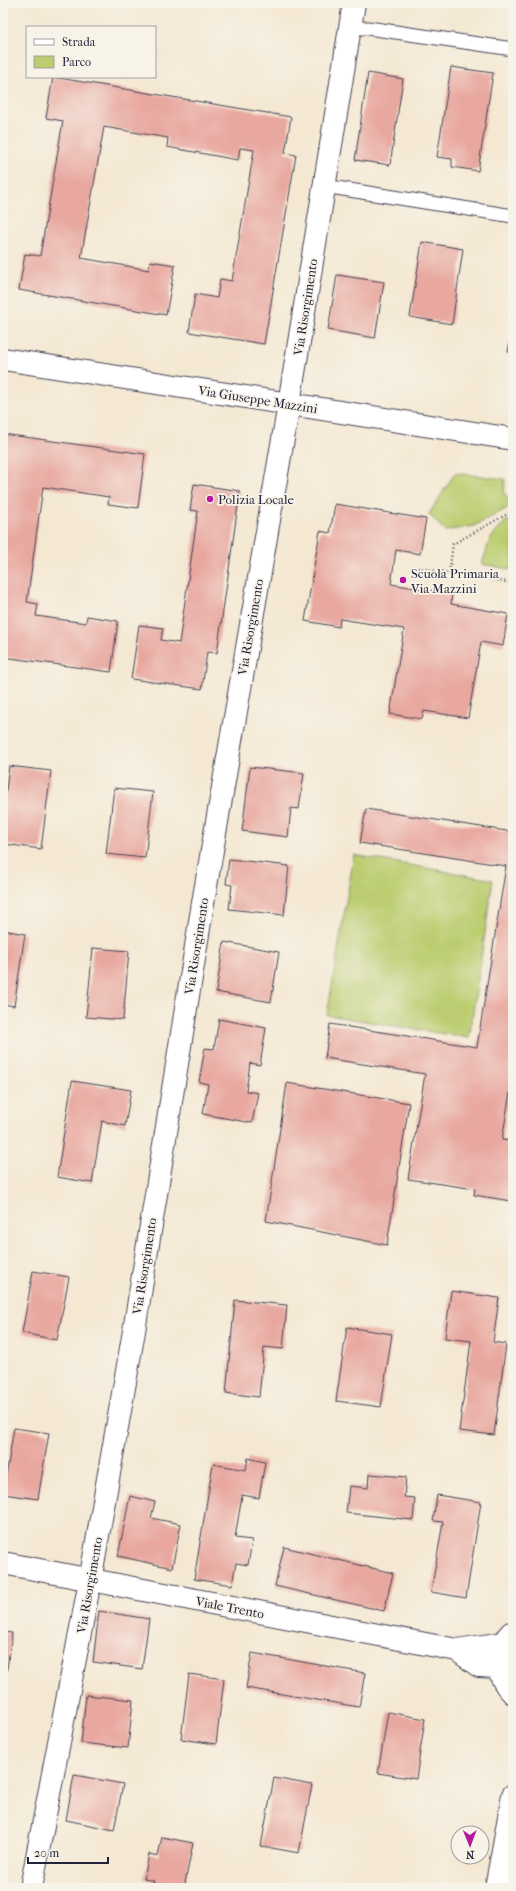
<svg xmlns="http://www.w3.org/2000/svg" width="516" height="1891" font-family="'IM FELL French Canon',serif">
<style>
.green{fill:#bbcd70;stroke:#6e7856}
.building{fill:#e8a8a0}
.lines{fill:none;stroke-linecap:round;stroke-linejoin:round}
.service-casing{stroke:#424052;stroke-width:15}
.minor-casing{stroke:#424052;stroke-width:24}
.tertiary-casing{stroke:#424052;stroke-width:24}
.secondary-casing{stroke:#424052;stroke-width:24}
.path{stroke:#424052;stroke-width:2.5;stroke-dasharray:1 3;stroke-linecap:butt}
.service{stroke:#fff;stroke-width:13}
.minor{stroke:#fff;stroke-width:22}
.tertiary{stroke:#fff;stroke-width:22}
.secondary{stroke:#fff;stroke-width:22}
.poi-dot{fill:#b5179e;stroke:#f7f3e8;stroke-width:1.5}
.labels{text-anchor:middle;stroke-width:3.5;stroke-linejoin:round;paint-order:stroke}
.street-label{font-size:13px;fill:#22223b;stroke:#f7f3e8}
.poi-label{font-size:13px;fill:#22223b;stroke:#f7f3e8;text-anchor:start}
</style>
<rect width="100%" height="100%" fill="#f7f3e8"/>
<filter id="ink" filterUnits="userSpaceOnUse"><feTurbulence type="fractalNoise" baseFrequency=".025" numOctaves="2"/><feDisplacementMap in="SourceGraphic" scale="8" xChannelSelector="R" yChannelSelector="G"/><feConvolveMatrix kernelMatrix="1 2 1 2 8 2 1 2 1" color-interpolation-filters="sRGB"/></filter>
<filter id="wash" filterUnits="userSpaceOnUse"><feTurbulence type="fractalNoise" baseFrequency=".012" numOctaves="4" result="noise"/><feDisplacementMap in="SourceGraphic" scale="16" xChannelSelector="R" yChannelSelector="G"/><feGaussianBlur stdDeviation="0.9" result="paint"/><feColorMatrix in="noise" values="0 0 0 0 0 0 0 0 0 0 0 0 0 0 0 0 0 1.4 0 .05"/><feComposite in="paint" operator="in"/></filter>
<g filter="url(#wash)">
<rect width="100%" height="100%" fill="#f4e8d3"/>
<!-- green -->
<path class="green" d="M 455,473 L 505,479 L 504,495 L 513,499 L 513,504 L 504,510 L 474,526 L 445,531 L 429,514 Z
M 513,520 L 513,570 L 482,564 L 490,539 L 506,521 Z
M 354,855 L 493,880 L 469,1038 L 327,1015 Z"/>
<g id="blocks">
<!-- building -->
<path class="building" d="M 451,67 L 493,73 L 478,171 L 452,167 L 452,159 L 437,157 Z
M 368,73 L 403,79 L 390,165 L 355,160 Z
M 53,77 L 291,117 L 285,153 L 296,155 L 264,344 L 189,332 L 195,294 L 217,298 L 220,279 L 232,281 L 254,150 L 240,148 L 238,160 L 167,147 L 168,138 L 104,127 L 81,258 L 149,270 L 150,261 L 175,265 L 166,315 L 19,290 L 25,254 L 40,256 L 63,121 L 46,118 Z
M 422,242 L 463,249 L 452,324 L 410,317 Z
M 337,275 L 384,282 L 375,338 L 328,330 Z
M 512,328 L 513,328 L 513,353 L 508,352 Z
M 3,434 L 145,454 L 138,508 L 108,504 L 109,497 L 43,487 L 27,602 L 38,604 L 36,616 L 86,623 L 87,616 L 118,621 L 111,672 L 3,657 Z
M 194,484 L 240,491 L 217,653 L 207,652 L 202,689 L 131,679 L 139,625 L 163,628 L 161,640 L 179,643 L 198,511 L 190,510 Z
M 335,504 L 426,519 L 420,554 L 396,550 L 391,584 L 452,594 L 451,604 L 508,614 L 503,646 L 481,642 L 468,718 L 424,711 L 422,719 L 390,714 L 404,629 L 340,619 L 339,627 L 305,621 L 320,531 L 330,533 Z
M 9,766 L 51,771 L 41,849 L 3,844 L 3,814 Z
M 250,767 L 304,773 L 299,809 L 291,808 L 288,837 L 242,831 Z
M 114,788 L 153,792 L 145,858 L 106,854 Z
M 366,809 L 513,832 L 513,1092 L 510,1092 L 502,1140 L 513,1141 L 513,1189 L 511,1201 L 474,1195 L 475,1189 L 408,1179 L 425,1074 L 325,1058 L 330,1024 L 477,1047 L 506,866 L 360,843 Z
M 229,859 L 289,866 L 284,915 L 229,909 L 232,885 L 226,884 Z
M 3,930 L 25,934 L 14,1006 L 3,1004 Z
M 224,942 L 279,952 L 271,1002 L 216,992 Z
M 93,948 L 129,951 L 123,1020 L 86,1017 Z
M 219,1019 L 266,1028 L 260,1065 L 250,1063 L 246,1091 L 258,1093 L 252,1123 L 203,1114 L 208,1084 L 199,1082 L 205,1048 L 214,1049 Z
M 72,1081 L 131,1090 L 125,1126 L 102,1121 L 92,1183 L 57,1177 Z
M 287,1083 L 409,1103 L 387,1245 L 266,1221 Z
M 33,1271 L 69,1277 L 57,1340 L 22,1333 Z
M 451,1291 L 499,1298 L 493,1342 L 506,1344 L 494,1435 L 459,1431 L 471,1341 L 445,1338 Z
M 235,1300 L 287,1305 L 283,1349 L 264,1347 L 259,1397 L 226,1393 Z
M 347,1327 L 392,1334 L 381,1407 L 336,1401 Z
M 14,1428 L 49,1433 L 38,1499 L 3,1494 Z
M 248,1458 L 265,1462 L 259,1498 L 242,1495 L 235,1538 L 252,1540 L 248,1565 L 236,1563 L 232,1585 L 194,1579 L 213,1464 L 246,1470 Z
M 369,1474 L 406,1477 L 404,1497 L 415,1498 L 413,1520 L 346,1513 L 349,1486 L 368,1488 Z
M 437,1495 L 481,1502 L 466,1598 L 431,1592 L 443,1522 L 433,1521 Z
M 130,1496 L 155,1502 L 151,1518 L 181,1524 L 172,1568 L 118,1556 Z
M 284,1547 L 393,1573 L 384,1611 L 275,1586 Z
M 99,1611 L 149,1619 L 142,1669 L 93,1662 Z
M 3,1632 L 12,1633 L 4,1690 L 3,1690 Z
M 252,1653 L 365,1673 L 359,1707 L 246,1688 Z
M 189,1674 L 224,1679 L 216,1744 L 181,1739 Z
M 86,1695 L 133,1700 L 128,1748 L 81,1743 Z
M 388,1712 L 425,1719 L 416,1779 L 378,1773 Z
M 74,1775 L 123,1784 L 114,1830 L 66,1820 Z
M 274,1778 L 312,1785 L 299,1853 L 261,1846 Z
M 162,1837 L 193,1843 L 184,1888 L 152,1888 L 154,1881 L 144,1879 L 149,1854 L 158,1856 Z"/>
</g>
</g>
<g filter="url(#ink)">
<use href="#blocks" fill-opacity="0" stroke="#424052" stroke-width="1"/>
<g class="lines">
<!-- service casing -->
<g class="service-casing">
<path id="service" d="M 350,28 L 368,28 L 513,49
M 324,186 L 513,216"/>
</g>
<!-- minor casing -->
<g class="minor-casing">
<path id="minor" d="M 31,1888 L 90,1581 L 134,1331 L 203,903 L 289,404 L 354,3"/>
</g>
<!-- tertiary casing -->
<g class="tertiary-casing">
<path id="tertiary" d="M 3,359 L 513,439
M 496,1888 L 513,1795"/>
</g>
<!-- secondary casing -->
<g class="secondary-casing">
<path id="secondary" d="M 3,1563 L 457,1650 L 504,1643
M 511,1633 C 494,1651 495,1676 513,1693
M 457,1650 L 479,1666 L 498,1667"/>
</g>
<!-- path -->
<path class="path" d="M 418,568 L 449,573 L 453,544 L 513,511
M 449,573 L 513,583"/>
<!-- service -->
<use href="#service" class="service"/>
<!-- minor -->
<use href="#minor" class="minor"/>
<!-- tertiary -->
<use href="#tertiary" class="tertiary"/>
<!-- secondary -->
<use href="#secondary" class="secondary"/>
</g>
</g>
<!-- markers -->
<g class="poi-dot">
<circle cx="210" cy="499" r="4"/>
<circle cx="403" cy="580" r="4"/>
</g>
<g class="labels">
<!-- street labels -->
<g class="street-label">
<text transform="translate(305 307) rotate(-81)" y="5">Via Risorgimento</text>
<text transform="translate(258 399) rotate(9)" y="5">Via Giuseppe Mazzini</text>
<text transform="translate(250 627) rotate(-80)" y="5">Via Risorgimento</text>
<text transform="translate(196 946) rotate(-81)" y="5">Via Risorgimento</text>
<text transform="translate(144 1266) rotate(-81)" y="5">Via Risorgimento</text>
<text transform="translate(89 1585) rotate(-80)" y="5">Via Risorgimento</text>
<text transform="translate(230 1607) rotate(11)" y="5">Viale Trento</text>
</g>
<!-- poi labels -->
<g class="poi-label">
<text x="218" y="504">Polizia Locale</text>
<text x="411" y="578">Scuola Primaria<tspan x="411" dy="15">Via Mazzini</tspan></text>
</g>
</g>
<!-- margin -->
<rect width="516" height="1891" fill="none" stroke="#f7f3e8" stroke-width="16"/>
<!-- legend -->
<rect x="26" y="26" width="130" height="52" fill="#f7f3e8" stroke="#a29fa3"/>
<rect x="34" y="39" width="20" height="6" fill="#ffffff" stroke="#a29fa3"/>
<text x="62" y="46" font-size="12" fill="#22223b">Strada</text>
<rect x="34" y="56" width="20" height="12" fill="#bbcd70" stroke="#a29fa3"/>
<text x="62" y="66" font-size="12" fill="#22223b">Parco</text>
<!-- north arrow -->
<g transform="translate(470 1845) rotate(179)"><circle r="19" fill="#f7f3e8" stroke="#a29fa3"/>
<path d="M0-3L7 15L0 10L-7 15Z" fill="#b5179e"/>
<text y="-6" font-size="11" font-weight="bold" text-anchor="middle" fill="#22223b">N</text>
</g>
<!-- scale -->
<path d="M28 1857v6h80v-6" fill="none" stroke="#22223b" stroke-width="2"/>
<text x="34" y="1857" font-size="12" fill="#22223b" stroke="#f7f3e8" stroke-width="3" paint-order="stroke">20 m</text>
</svg>
